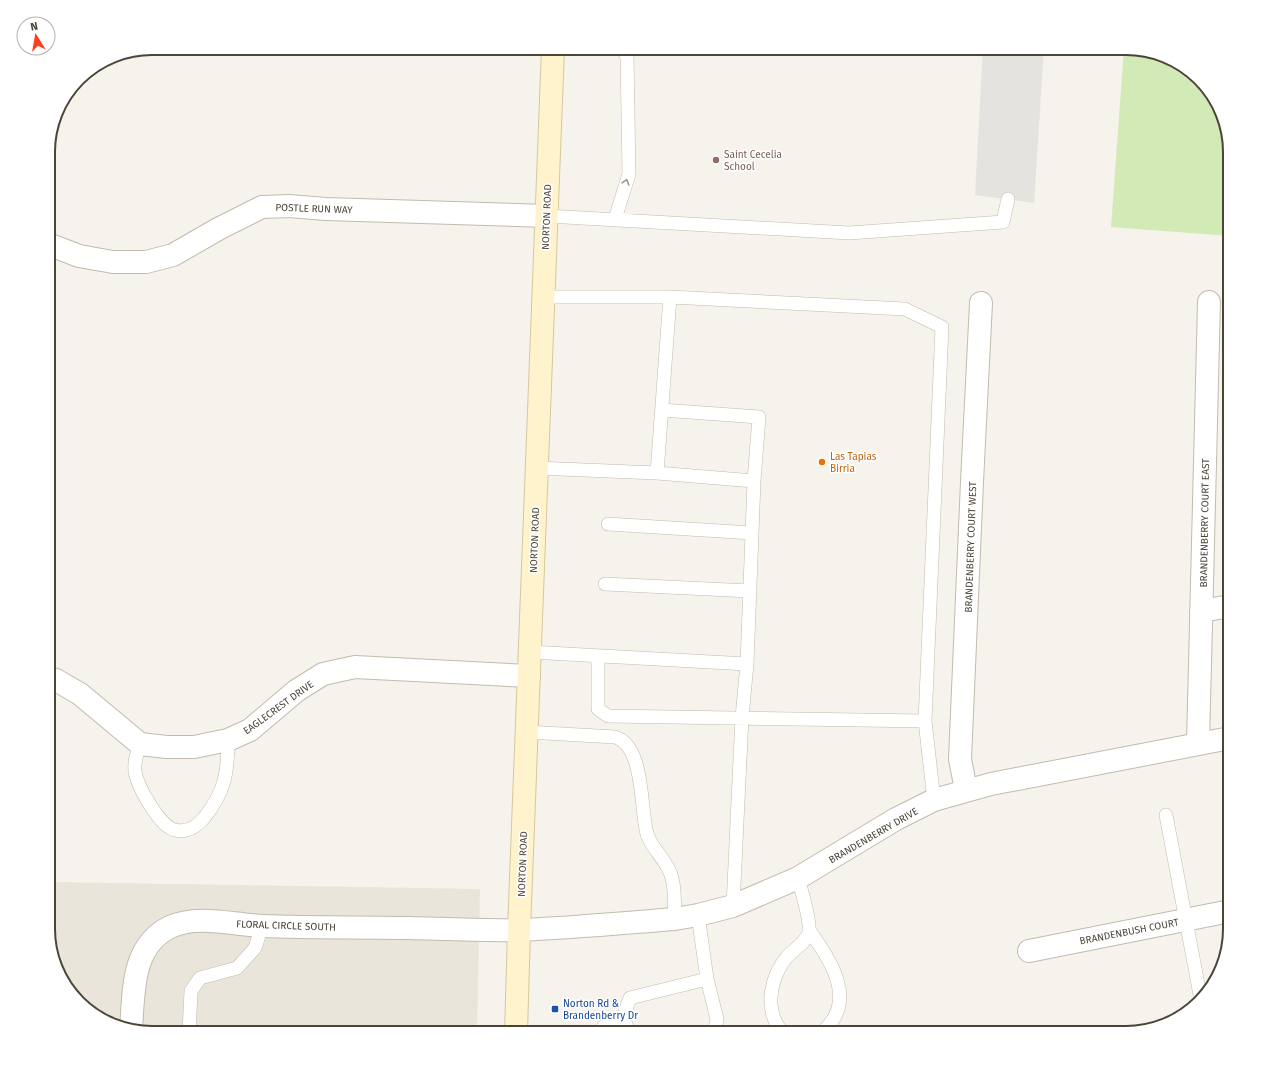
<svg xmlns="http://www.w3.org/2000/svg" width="1278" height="1081" font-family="'Fira Sans',sans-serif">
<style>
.residential{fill:#eae5da}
.green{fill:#d2eab5}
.parking{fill:#e5e3e0}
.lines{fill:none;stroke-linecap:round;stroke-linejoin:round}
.service-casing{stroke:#c2bbae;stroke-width:14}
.minor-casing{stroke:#c2bbae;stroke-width:24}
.secondary-casing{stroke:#d6c79b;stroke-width:24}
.service{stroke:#fff;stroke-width:13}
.minor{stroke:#fff;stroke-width:22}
.secondary{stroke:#fff3cd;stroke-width:22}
.oneway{stroke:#9c9892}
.education-dot{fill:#8d6e63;stroke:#fff;stroke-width:1.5}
.food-dot{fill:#e8710a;stroke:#fff;stroke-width:1.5}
.transit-dot{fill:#1a4fb4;stroke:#fff;stroke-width:1.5}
.labels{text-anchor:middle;stroke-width:3;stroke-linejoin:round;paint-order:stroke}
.education-label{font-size:10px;fill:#785e54;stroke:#fff;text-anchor:start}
.street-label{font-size:10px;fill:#4b4439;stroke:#fff}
.food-label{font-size:10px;fill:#c56008;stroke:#fff;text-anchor:start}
.transit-label{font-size:10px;fill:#164399;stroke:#fff;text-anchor:start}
.rim{fill:none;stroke:#4b4439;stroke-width:2}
</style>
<rect width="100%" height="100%" fill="#f6f3ec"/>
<!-- residential -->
<path class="residential" d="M 48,882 L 480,889 L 477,1033 L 152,1033 L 112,1025 L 83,1007 L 59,975 L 48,935 Z"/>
<!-- green -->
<path class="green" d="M 1124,48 L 1166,56 L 1195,74 L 1222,112 L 1230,152 L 1230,236 L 1111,227 Z"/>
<!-- parking -->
<path class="parking" d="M 983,48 L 1044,48 L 1034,203 L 975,195 Z"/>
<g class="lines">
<!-- service casing -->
<g class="service-casing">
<path id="service" d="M 547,216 L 849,233 L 1003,222 L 1008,199
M 615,219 L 629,174 L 627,55 L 620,48
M 543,297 L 670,297 L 905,309 L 942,327 L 925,721 L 934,800
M 662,410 L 759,417 L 754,481
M 536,468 L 657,473 L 754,481 L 747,664
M 657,473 L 670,297
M 608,524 L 752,533
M 605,584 L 750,591
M 530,652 L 747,664 L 742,717 L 733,906
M 598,656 L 598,709 L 608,716 L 925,721
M 527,732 L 615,737 C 645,746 640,809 647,834 C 651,847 662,856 668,868 C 676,882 674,903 675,919
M 140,744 C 137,753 134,761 135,771 C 137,786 160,827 175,830 C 187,833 197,826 204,818 C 225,792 228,772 228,740
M 1166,815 L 1201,1000
M 698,915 L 707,979 L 717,1019 L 714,1033
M 809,930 C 831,961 859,1002 821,1033
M 603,1027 L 623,1018 L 630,998 L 707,979
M 618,1032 L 623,1018 L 630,1033
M 189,1033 L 191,991 L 200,978 L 237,968 L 255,948 L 262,926
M 786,1033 C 778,1029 774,1021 772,1011 C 768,993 775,971 787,957 C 794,949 806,943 809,932 C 811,920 801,890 798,878"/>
</g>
<!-- minor casing -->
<g class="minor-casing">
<path id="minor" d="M 48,244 L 79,256 L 113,262 L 146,262 L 173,255 L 220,228 L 262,207 L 289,206 L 326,209 L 547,216
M 1201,611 L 1230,606
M 48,678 L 56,680 L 80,694 L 140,744 L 167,747 L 194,747 L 228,740 L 250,730 L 296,691 L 323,674 L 355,667 L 529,676
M 1198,744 L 1209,302
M 966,790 L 960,759 L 972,482 L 981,303
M 1029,951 L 1230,911
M 131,1029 C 134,992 131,946 170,927 C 198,914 234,925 263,926 C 312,928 361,927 410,928 C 446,929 483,931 519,930 C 571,928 623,923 675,919 L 698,915 L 733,906 L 798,878 L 896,819 L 934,800 L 991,784 L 1230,738"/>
</g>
<!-- secondary casing -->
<g class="secondary-casing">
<path id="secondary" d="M 516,1033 L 519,930 L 553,48"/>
</g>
<!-- service -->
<use href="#service" class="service"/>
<!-- minor -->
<use href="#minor" class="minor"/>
<!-- secondary -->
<use href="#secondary" class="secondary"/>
</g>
<!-- one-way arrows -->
<defs><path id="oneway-chevron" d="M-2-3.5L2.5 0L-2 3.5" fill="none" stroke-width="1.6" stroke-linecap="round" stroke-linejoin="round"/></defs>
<use class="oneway" href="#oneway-chevron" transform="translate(626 182) rotate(-73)"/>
<!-- markers -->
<circle class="education-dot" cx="716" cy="160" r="4"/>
<circle class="food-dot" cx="822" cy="462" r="4"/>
<rect class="transit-dot" x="551" y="1005" width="8" height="8" rx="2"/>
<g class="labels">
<!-- education labels -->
<g class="education-label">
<text x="724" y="158">Saint Cecelia<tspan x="724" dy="12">School</tspan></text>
</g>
<!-- street labels -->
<g class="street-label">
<text transform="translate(314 208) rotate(2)" y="4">POSTLE RUN WAY</text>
<text transform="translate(546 217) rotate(-88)" y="4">NORTON ROAD</text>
<text transform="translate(1204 523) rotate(-89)" y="4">BRANDENBERRY COURT EAST</text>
<text transform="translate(534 540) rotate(-88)" y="4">NORTON ROAD</text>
<text transform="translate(970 547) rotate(-88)" y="4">BRANDENBERRY COURT WEST</text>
<text transform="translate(278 707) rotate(-36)" y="4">EAGLECREST DRIVE</text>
<text transform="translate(873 835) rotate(-30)" y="4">BRANDENBERRY DRIVE</text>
<text transform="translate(522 864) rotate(-88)" y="4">NORTON ROAD</text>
<text transform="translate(286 925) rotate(2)" y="4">FLORAL CIRCLE SOUTH</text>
<text transform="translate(1129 931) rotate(-11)" y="4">BRANDENBUSH COURT</text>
</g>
<!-- food labels -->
<g class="food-label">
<text x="830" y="460">Las Tapias<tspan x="830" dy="12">Birria</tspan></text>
</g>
<!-- transit labels -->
<g class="transit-label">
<text x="563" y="1007">Norton Rd &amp;<tspan x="563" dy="12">Brandenberry Dr</tspan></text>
</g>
</g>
<!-- crop -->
<path d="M0 0H1278V1081H0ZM152 55H1126A97 97 0 0 1 1223 152V929A97 97 0 0 1 1126 1026H152A97 97 0 0 1 55 929V152A97 97 0 0 1 152 55Z" fill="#fff" fill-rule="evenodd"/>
<path class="rim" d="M152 55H1126A97 97 0 0 1 1223 152V929A97 97 0 0 1 1126 1026H152A97 97 0 0 1 55 929V152A97 97 0 0 1 152 55Z"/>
<!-- north arrow -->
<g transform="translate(36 36) rotate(349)"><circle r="19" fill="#ffffff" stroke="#b7b4b0"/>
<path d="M0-3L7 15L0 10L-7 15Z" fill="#fc3f1d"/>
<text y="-6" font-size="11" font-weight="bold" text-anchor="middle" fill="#4b4439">N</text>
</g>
</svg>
